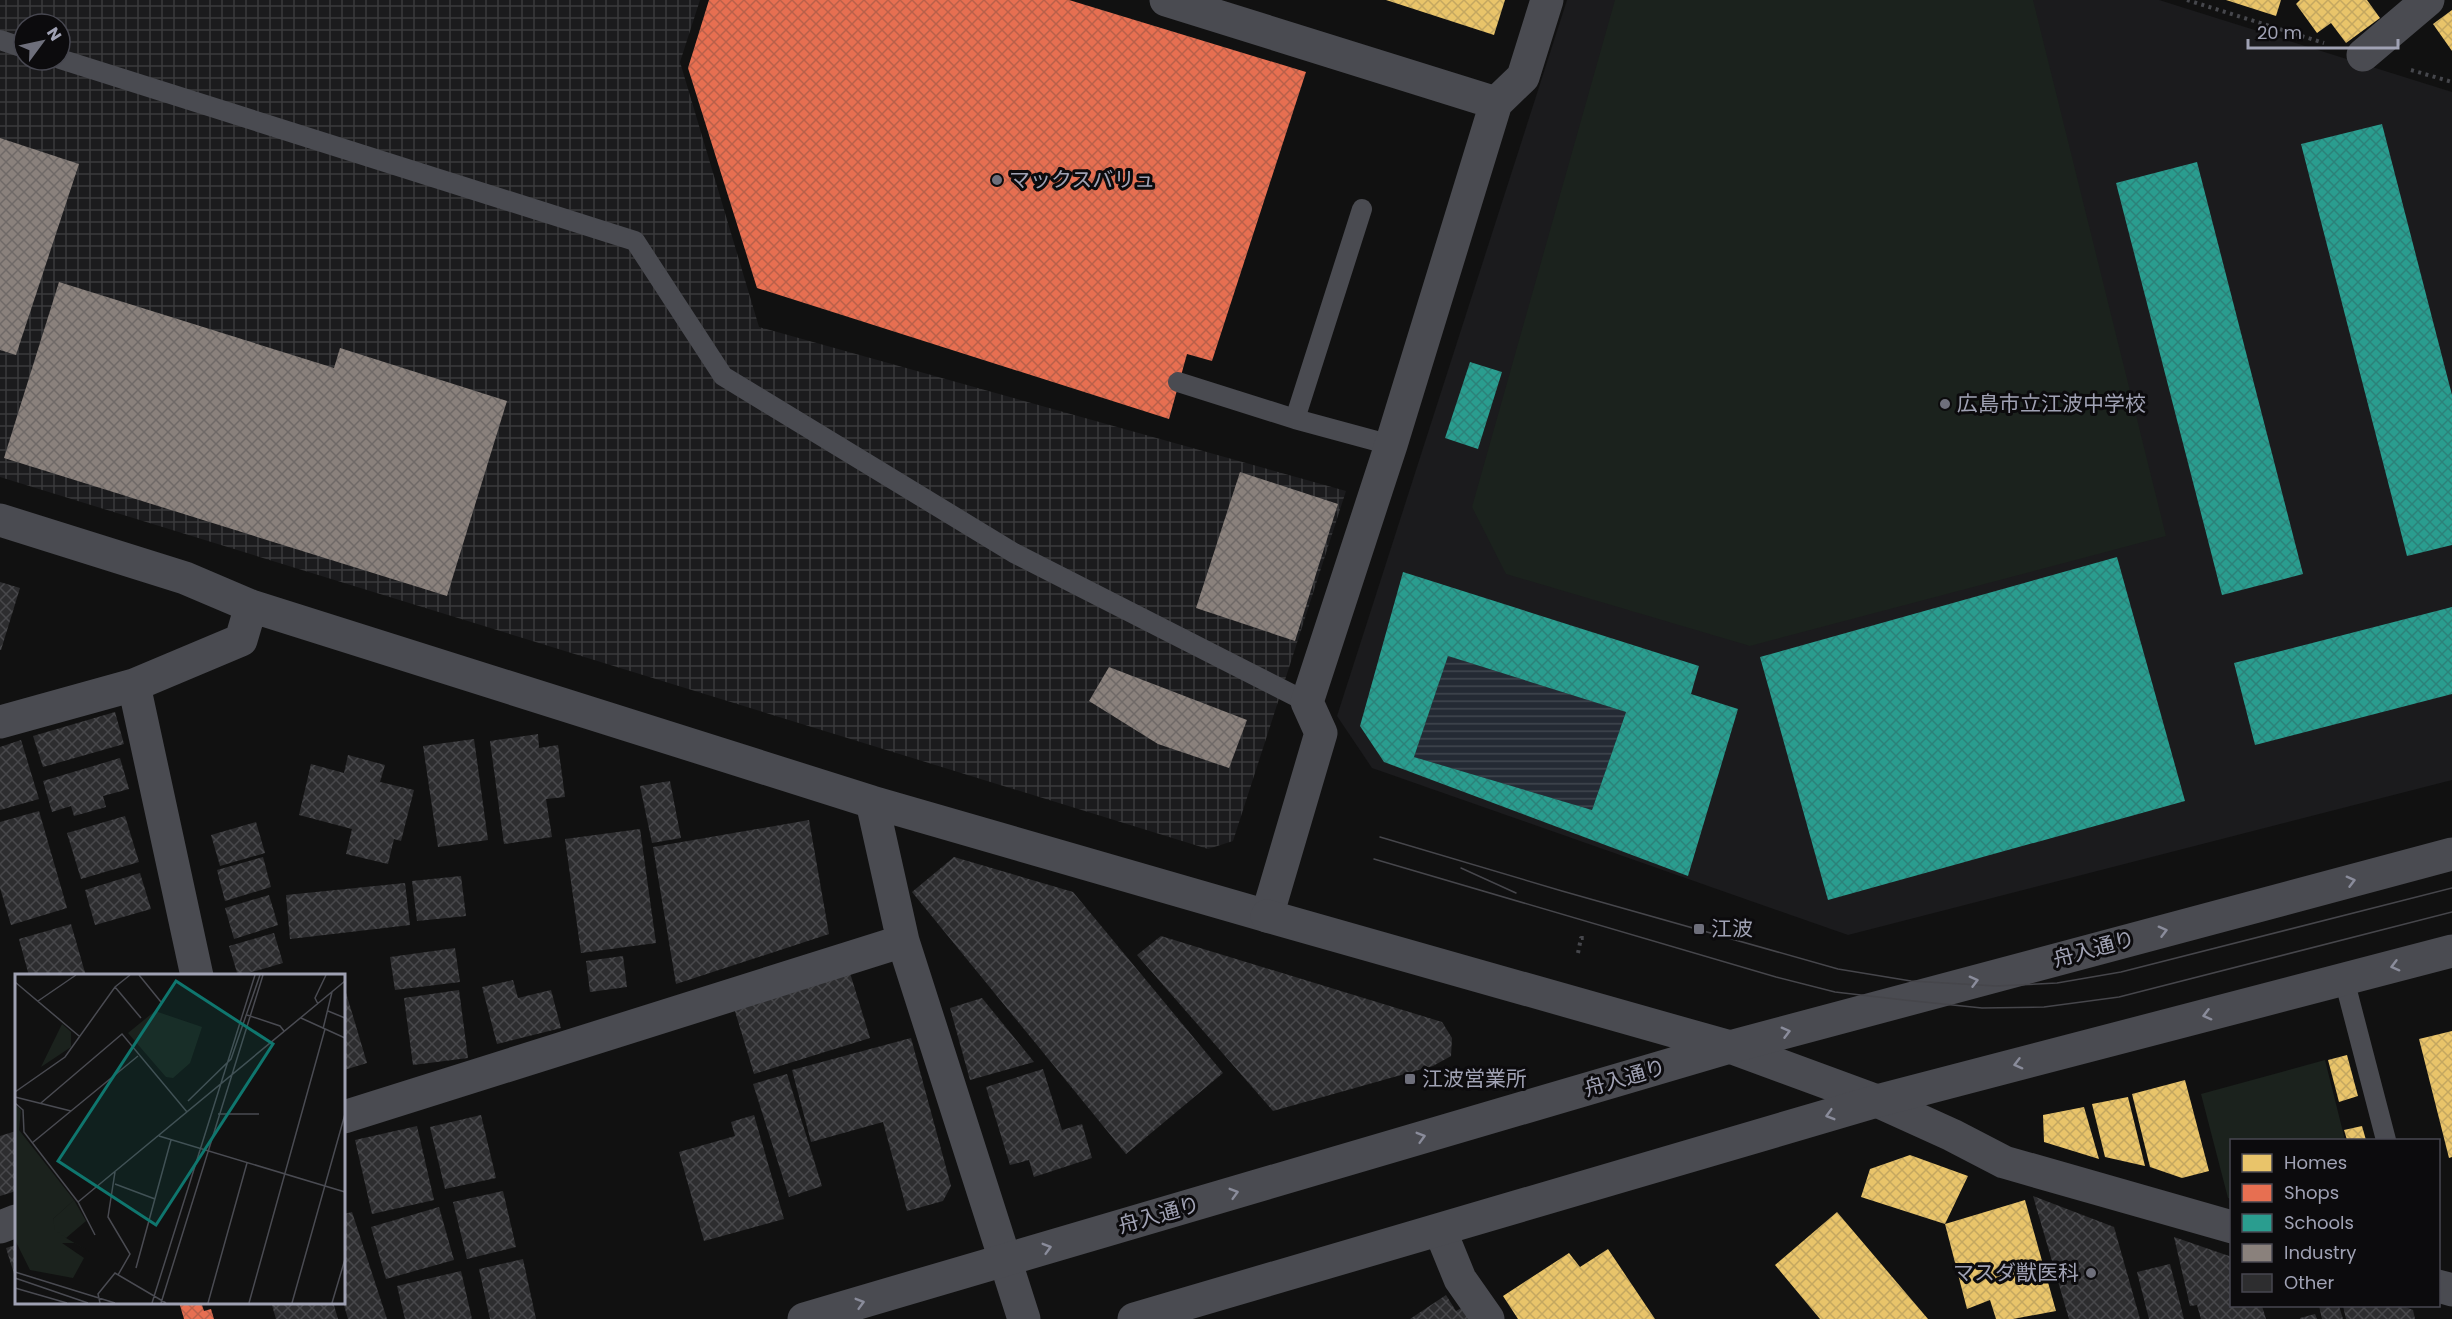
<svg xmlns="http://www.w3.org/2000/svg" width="2452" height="1319" font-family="Poppins,'Noto Sans JP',sans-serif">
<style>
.built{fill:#1b1b1d}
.industrial{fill:url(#industrial-grid);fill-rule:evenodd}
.park{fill:#1b221d}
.water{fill:url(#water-rules)}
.homes{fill:url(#homes-cross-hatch)}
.shops{fill:url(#shops-cross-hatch)}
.schools{fill:url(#schools-cross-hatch);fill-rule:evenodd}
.industry{fill:url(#industry-cross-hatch)}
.building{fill:url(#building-cross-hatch)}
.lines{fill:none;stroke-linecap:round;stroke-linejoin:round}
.path{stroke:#46474c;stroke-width:4;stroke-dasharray:3 4.5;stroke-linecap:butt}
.service{stroke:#4a4b51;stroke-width:20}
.minor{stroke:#4a4b51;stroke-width:33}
.tertiary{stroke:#4a4b51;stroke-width:33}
.tram{stroke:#46464b;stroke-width:1.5}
.oneway{stroke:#8a8c9b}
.poi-dot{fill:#6e6f7b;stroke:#0c0b0d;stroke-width:2}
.labels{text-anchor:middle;stroke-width:6;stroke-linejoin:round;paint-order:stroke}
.poi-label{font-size:21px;fill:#a0a2b4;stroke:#0c0b0d;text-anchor:start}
.street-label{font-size:21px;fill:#a0a2b4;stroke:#0c0b0d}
.inset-road{fill:none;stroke:#4a4b52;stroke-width:1.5}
.view{fill:#0f766e;fill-opacity:0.15;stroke:#0f766e;stroke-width:3}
.inset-edge{fill:none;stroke:#a0a2b4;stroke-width:3}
</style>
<defs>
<pattern id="industrial-grid" width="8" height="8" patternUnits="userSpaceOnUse" patternTransform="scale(1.5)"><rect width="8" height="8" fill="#1b1b1d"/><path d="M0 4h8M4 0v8" fill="none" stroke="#39393b"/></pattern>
<pattern id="water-rules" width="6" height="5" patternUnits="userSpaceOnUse" patternTransform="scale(1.5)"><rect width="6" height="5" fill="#242a34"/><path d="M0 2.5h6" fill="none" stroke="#40464f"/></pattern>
<pattern id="homes-cross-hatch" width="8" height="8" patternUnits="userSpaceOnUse" patternTransform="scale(1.5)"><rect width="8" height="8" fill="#e9c46a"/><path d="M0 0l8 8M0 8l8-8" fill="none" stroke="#c4a760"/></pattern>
<pattern id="shops-cross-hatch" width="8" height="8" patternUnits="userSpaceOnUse" patternTransform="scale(1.5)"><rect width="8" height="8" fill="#e76f51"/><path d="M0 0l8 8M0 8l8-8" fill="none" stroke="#b9604a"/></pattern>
<pattern id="schools-cross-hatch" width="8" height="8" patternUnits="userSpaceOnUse" patternTransform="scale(1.5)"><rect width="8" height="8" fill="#2a9d8f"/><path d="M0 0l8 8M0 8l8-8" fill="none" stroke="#2c8279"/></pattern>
<pattern id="industry-cross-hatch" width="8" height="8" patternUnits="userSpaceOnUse" patternTransform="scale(1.5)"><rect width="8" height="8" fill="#8a817c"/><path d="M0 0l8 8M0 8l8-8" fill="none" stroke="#6f6967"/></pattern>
<pattern id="building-cross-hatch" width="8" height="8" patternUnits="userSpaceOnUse" patternTransform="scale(1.5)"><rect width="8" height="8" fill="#2d2d2f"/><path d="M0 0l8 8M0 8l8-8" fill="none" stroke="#48484b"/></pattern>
</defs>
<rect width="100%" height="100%" fill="#111"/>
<!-- built -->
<path class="built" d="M 1567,0 L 2159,0 L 2452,92 L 2452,780 L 1848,935 L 1372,768 L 1337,716 Z"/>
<!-- industrial -->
<path class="industrial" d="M 0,0 L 700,0 L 680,62 L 759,327 L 1346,491 L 1233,841 L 1208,849 L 0,477 ZM 24,24 L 60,24 L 60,60 L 24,60 Z"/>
<!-- park -->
<path class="park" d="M 1615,0 L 2033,0 L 2166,536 L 1750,646 L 1506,574 L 1472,507 Z
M 2325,1060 L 2345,1140 L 2232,1140 L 2231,1199 L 2228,1198 L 2201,1094 Z"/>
<!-- water -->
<path class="water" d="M 1448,656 L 1626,712 L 1592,810 L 1414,757 Z"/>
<!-- homes -->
<path class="homes" d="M 1386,0 L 1505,0 L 1494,35 Z
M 2226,0 L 2281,0 L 2276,16 Z
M 2300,0 L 2367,0 L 2380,18 L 2346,43 L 2331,23 L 2317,33 L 2296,4 Z
M 2452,10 L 2452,51 L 2433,24 Z
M 2452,1031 L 2452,1157 L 2449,1158 L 2419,1039 Z
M 2347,1055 L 2358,1096 L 2339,1102 L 2328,1060 Z
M 2185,1080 L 2209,1171 L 2182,1178 L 2150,1167 L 2132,1094 Z
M 2128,1097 L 2145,1166 L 2105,1157 L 2092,1104 Z
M 2084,1107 L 2099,1159 L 2044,1142 L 2043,1115 Z
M 2362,1126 L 2366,1140 L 2347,1140 L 2344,1130 Z
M 1910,1155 L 1968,1176 L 1945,1224 L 1861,1197 L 1870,1169 Z
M 2025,1200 L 2056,1311 L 2013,1319 L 1996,1319 L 1990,1300 L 1967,1309 L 1945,1224 Z
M 1837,1212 L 1928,1319 L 1820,1319 L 1775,1265 Z
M 1608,1249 L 1655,1319 L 1518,1319 L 1503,1296 L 1569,1253 L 1580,1267 Z"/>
<!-- shops -->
<path class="shops" d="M 709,0 L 1069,0 L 1306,72 L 1212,361 L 1187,354 L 1169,419 L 757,288 L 688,68 Z
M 179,1302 L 201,1302 L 204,1311 L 211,1309 L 214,1319 L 184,1319 Z"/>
<!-- schools -->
<path class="schools" d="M 2382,124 L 2452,395 L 2452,545 L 2407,556 L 2301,144 Z
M 2197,162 L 2303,574 L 2222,595 L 2116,183 Z
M 1470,362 L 1502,372 L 1478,449 L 1445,438 Z
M 2117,557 L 2185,801 L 1828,900 L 1760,657 Z
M 1403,572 L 1699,666 L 1691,694 L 1738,709 L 1688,876 L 1384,762 L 1360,726 ZM 1448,656 L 1626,712 L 1592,810 L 1414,757 Z
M 2452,607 L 2452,694 L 2255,745 L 2234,663 Z"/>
<!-- industry -->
<path class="industry" d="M 0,138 L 79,164 L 16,355 L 0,350 Z
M 59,282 L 334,368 L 340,348 L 507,401 L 447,596 L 4,458 Z
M 1240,472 L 1338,504 L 1295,641 L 1196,608 Z
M 1109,667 L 1247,720 L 1229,768 L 1158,744 L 1089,701 Z"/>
<!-- building -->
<path class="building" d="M 0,582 L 20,588 L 1,650 L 0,650 Z
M 115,712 L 124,744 L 43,767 L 33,736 Z
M 538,734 L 539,748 L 558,745 L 565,797 L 546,799 L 552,837 L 504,844 L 490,741 Z
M 474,739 L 488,840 L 438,847 L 423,746 Z
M 21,740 L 39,799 L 0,810 L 0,747 Z
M 348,755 L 385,765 L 380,782 L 414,790 L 401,841 L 394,839 L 388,864 L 346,854 L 352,829 L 299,815 L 311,764 L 344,773 Z
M 120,758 L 129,789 L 103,796 L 106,807 L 74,816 L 71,806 L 52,812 L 43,781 Z
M 670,781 L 681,838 L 652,843 L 640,786 Z
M 39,811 L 67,908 L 11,925 L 0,888 L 0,822 Z
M 125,816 L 139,862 L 81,879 L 67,833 Z
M 809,820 L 829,934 L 676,984 L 653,847 Z
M 256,822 L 265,853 L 220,866 L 211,835 Z
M 640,829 L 656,943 L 581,953 L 565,839 Z
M 263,857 L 271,887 L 225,901 L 217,870 Z
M 954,857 L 1073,892 L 1223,1073 L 1126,1154 L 912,892 Z
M 140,873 L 151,909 L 95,925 L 85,890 Z
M 461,876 L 466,916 L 417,921 L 412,881 Z
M 405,883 L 410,925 L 290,939 L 286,895 Z
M 269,895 L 278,925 L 234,939 L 225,908 Z
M 71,924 L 86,976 L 29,976 L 19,939 Z
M 274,933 L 283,963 L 238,976 L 229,946 Z
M 1161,936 L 1442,1022 L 1452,1038 L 1451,1056 L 1433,1066 L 1273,1111 L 1137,955 Z
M 455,948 L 460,982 L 395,990 L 390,957 Z
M 623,956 L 627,987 L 590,992 L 586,961 Z
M 850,973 L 870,1038 L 754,1074 L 734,1008 Z
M 513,980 L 518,998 L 551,990 L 561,1028 L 497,1044 L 482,987 Z
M 344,986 L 367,1063 L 344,1070 Z
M 459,990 L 468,1058 L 413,1065 L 404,998 Z
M 982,998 L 1034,1062 L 970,1080 L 950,1008 Z
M 911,1038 L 951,1186 L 943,1201 L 907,1211 L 883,1122 L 811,1142 L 792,1070 Z
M 1043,1069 L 1062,1130 L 1082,1124 L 1092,1158 L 1034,1177 L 1029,1160 L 1010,1165 L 986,1087 Z
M 787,1074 L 822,1186 L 789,1197 L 753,1084 Z
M 481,1115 L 496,1178 L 445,1189 L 430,1127 Z
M 754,1115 L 784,1219 L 704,1241 L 679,1152 L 735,1136 L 731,1122 Z
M 417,1126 L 434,1200 L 372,1214 L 355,1140 Z
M 16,1131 L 16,1191 L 0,1196 L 0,1136 Z
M 503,1191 L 516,1247 L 467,1259 L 453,1202 Z
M 2033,1196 L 2114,1227 L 2140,1319 L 2069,1319 Z
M 439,1207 L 454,1260 L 386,1279 L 371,1227 Z
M 352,1212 L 387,1319 L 348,1319 L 343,1302 L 344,1214 Z
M 2174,1237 L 2232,1257 L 2232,1306 L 2262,1306 L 2266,1319 L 2201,1319 L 2197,1305 L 2190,1306 Z
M 16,1245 L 16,1280 L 6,1248 Z
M 523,1259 L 536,1319 L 490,1319 L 479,1269 Z
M 2170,1264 L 2184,1319 L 2149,1319 L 2137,1272 Z
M 461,1271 L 472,1319 L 405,1319 L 397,1286 Z
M 1446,1295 L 1456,1311 L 1465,1306 L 1474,1319 L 1410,1319 Z
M 271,1302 L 333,1302 L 338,1319 L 276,1319 Z
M 2319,1306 L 2339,1306 L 2343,1319 L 2322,1319 Z
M 2343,1306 L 2403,1306 L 2413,1310 L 2415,1319 L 2346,1319 Z
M 2315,1314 L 2317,1319 L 2300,1319 L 2300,1318 Z"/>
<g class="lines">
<!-- path -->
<path class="path" d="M 2187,0 L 2324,43
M 2411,70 L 2452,82
M 1578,953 L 1581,938 L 1587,938"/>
<!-- service -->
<path class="service" d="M 0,40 L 24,48
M 60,59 L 635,241 L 723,376 L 1014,553 L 1307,702
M 1178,382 L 1295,419 L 1391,445
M 1295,419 L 1362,209
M 2344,979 L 2386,1140"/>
<!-- minor -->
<path class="minor" d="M 1166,0 L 1496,103
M 2363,55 L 2428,0
M 0,520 L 185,578 L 251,606 L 872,802 L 1267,916 L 1321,733 L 1307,702 L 1391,445 L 1496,103 L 1523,77 L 1547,0
M 134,685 L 197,976
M 0,722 L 134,685 L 241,640 L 251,606
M 872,802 L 903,941 L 1024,1319
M 1730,1047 L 1877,1101 L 1952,1135 L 2004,1162 L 2232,1227
M 344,1117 L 903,941
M 0,1227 L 16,1221
M 1440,1230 L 1460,1279 L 1488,1319
M 2438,1286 L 2452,1290"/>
<!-- tertiary -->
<path class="tertiary" d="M 1267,916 L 1730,1047
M 804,1319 L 1730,1047 L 2452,854
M 1134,1319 L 1877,1101 L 2452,951"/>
<!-- tram -->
<path class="tram" d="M 1380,837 L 1562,891 L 1838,969 L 1911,981 L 1996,986 L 2057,983 L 2121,972 L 2452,888
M 1374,859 L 1776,977 L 1835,992 L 1904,1000 L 1982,1008 L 2044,1007 L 2119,997 L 2452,912
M 1461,868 L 1516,893"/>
</g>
<!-- one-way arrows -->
<defs><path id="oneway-chevron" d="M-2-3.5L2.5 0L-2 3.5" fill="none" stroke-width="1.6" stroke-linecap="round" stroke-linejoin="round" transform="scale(1.5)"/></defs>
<g class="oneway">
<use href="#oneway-chevron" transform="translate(2351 881) rotate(-15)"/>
<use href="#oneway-chevron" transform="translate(2163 931) rotate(-15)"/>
<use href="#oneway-chevron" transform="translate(2395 966) rotate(165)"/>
<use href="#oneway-chevron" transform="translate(1974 981) rotate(-15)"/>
<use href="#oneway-chevron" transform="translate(2207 1015) rotate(165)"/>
<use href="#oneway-chevron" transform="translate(1786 1032) rotate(-15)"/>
<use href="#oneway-chevron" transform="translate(2018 1064) rotate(165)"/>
<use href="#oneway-chevron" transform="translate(1830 1115) rotate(164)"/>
<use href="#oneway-chevron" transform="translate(1421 1137) rotate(-16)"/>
<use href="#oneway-chevron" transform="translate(1234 1193) rotate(-16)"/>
<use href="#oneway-chevron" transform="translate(1047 1248) rotate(-16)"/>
<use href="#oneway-chevron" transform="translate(860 1303) rotate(-16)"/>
</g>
<!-- markers -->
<g class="poi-dot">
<circle cx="997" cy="180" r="6"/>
<circle cx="1945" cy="404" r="6"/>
<rect x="1693" y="923" width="12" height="12" rx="3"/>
<rect x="1404" y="1073" width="12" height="12" rx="3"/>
<circle cx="2091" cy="1273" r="6"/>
</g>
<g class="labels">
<!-- poi labels -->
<g class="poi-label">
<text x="1009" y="187">マックスバリュ</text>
<text x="1957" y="411">広島市立江波中学校</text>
<text x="1711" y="936">江波</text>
<text x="1422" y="1086">江波営業所</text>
<text x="2079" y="1280" text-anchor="end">マスダ獣医科</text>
</g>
<!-- street labels -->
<g class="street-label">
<text transform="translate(2094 949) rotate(-15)" y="7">舟入通り</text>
<text transform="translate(1625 1078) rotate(-16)" y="7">舟入通り</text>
<text transform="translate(1159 1215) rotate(-16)" y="7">舟入通り</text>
</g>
</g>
<!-- overview -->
<g transform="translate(15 974)">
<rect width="330" height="330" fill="#111"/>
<path d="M 0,130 L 6,136 L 4,156 L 59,226 L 38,245 L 51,264 L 77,279 L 60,269 L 47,269 L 69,284 L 58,304 L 15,296 L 0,266 Z" fill="#1b221d"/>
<path d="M 140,37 L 187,53 L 175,89 L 158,104 L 151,103 L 113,59 ZM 47,50 L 56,58 L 56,73 L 26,93 ZM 59,226 L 71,247 L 51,264 L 40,256 L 38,245 Z" fill="#1b221d"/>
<path class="inset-road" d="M 124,1 L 146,28M 0,8 L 64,62M 100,13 L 126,44M 23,27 L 61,1M 303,30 L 300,24 L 311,1M 313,37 L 330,44M 232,41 L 265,52 L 269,57M 286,44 L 330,64M 308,55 L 317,18M 0,118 L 50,83 L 100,13 L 115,1M 0,123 L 56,137M 173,127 L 216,85 L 245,1M 0,129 L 8,136 L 9,158 L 63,228 L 80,261M 26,129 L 107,60 L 172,138M 203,140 L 244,140M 144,162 L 330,218M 17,169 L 123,82M 100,198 L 93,243 L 115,280 L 103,301M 100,210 L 140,225M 63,228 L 330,7M 121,294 L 156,166M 0,298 L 100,329M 0,304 L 73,329M 0,314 L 52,329M 85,329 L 83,320 L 100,299 L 151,329M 137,329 L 240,1M 146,329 L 248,1M 193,329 L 232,189M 234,329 L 310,55M 277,329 L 330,140M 317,329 L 330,285"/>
<path class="view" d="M 161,7 L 258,70 L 141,251 L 43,187 Z"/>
<rect width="330" height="330" class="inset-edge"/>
</g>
<!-- legend -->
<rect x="2230" y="1139" width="210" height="168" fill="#0c0b0d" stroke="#474750" stroke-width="1.5"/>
<rect x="2242" y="1154" width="30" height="18" fill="#e9c46a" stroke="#474750" stroke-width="1.5"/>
<text x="2284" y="1169" font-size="18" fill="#a0a2b4">Homes</text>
<rect x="2242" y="1184" width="30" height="18" fill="#e76f51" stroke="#474750" stroke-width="1.5"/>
<text x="2284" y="1199" font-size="18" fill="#a0a2b4">Shops</text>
<rect x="2242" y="1214" width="30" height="18" fill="#2a9d8f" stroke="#474750" stroke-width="1.5"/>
<text x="2284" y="1229" font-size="18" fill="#a0a2b4">Schools</text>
<rect x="2242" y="1244" width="30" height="18" fill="#8a817c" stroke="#474750" stroke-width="1.5"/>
<text x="2284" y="1259" font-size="18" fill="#a0a2b4">Industry</text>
<rect x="2242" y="1274" width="30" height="18" fill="#2d2d2f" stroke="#474750" stroke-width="1.5"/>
<text x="2284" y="1289" font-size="18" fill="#a0a2b4">Other</text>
<!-- north arrow -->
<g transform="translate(42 42) rotate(57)"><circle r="28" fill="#0c0b0d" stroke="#474750" stroke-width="1.5"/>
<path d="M0-4.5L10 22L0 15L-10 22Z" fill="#6e6f7b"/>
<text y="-9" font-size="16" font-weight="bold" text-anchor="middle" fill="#a0a2b4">N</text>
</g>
<!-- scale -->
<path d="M2248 39v9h150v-9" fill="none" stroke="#a0a2b4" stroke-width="3"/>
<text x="2257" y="39" font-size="18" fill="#a0a2b4" stroke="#0c0b0d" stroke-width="4.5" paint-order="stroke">20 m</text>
</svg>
